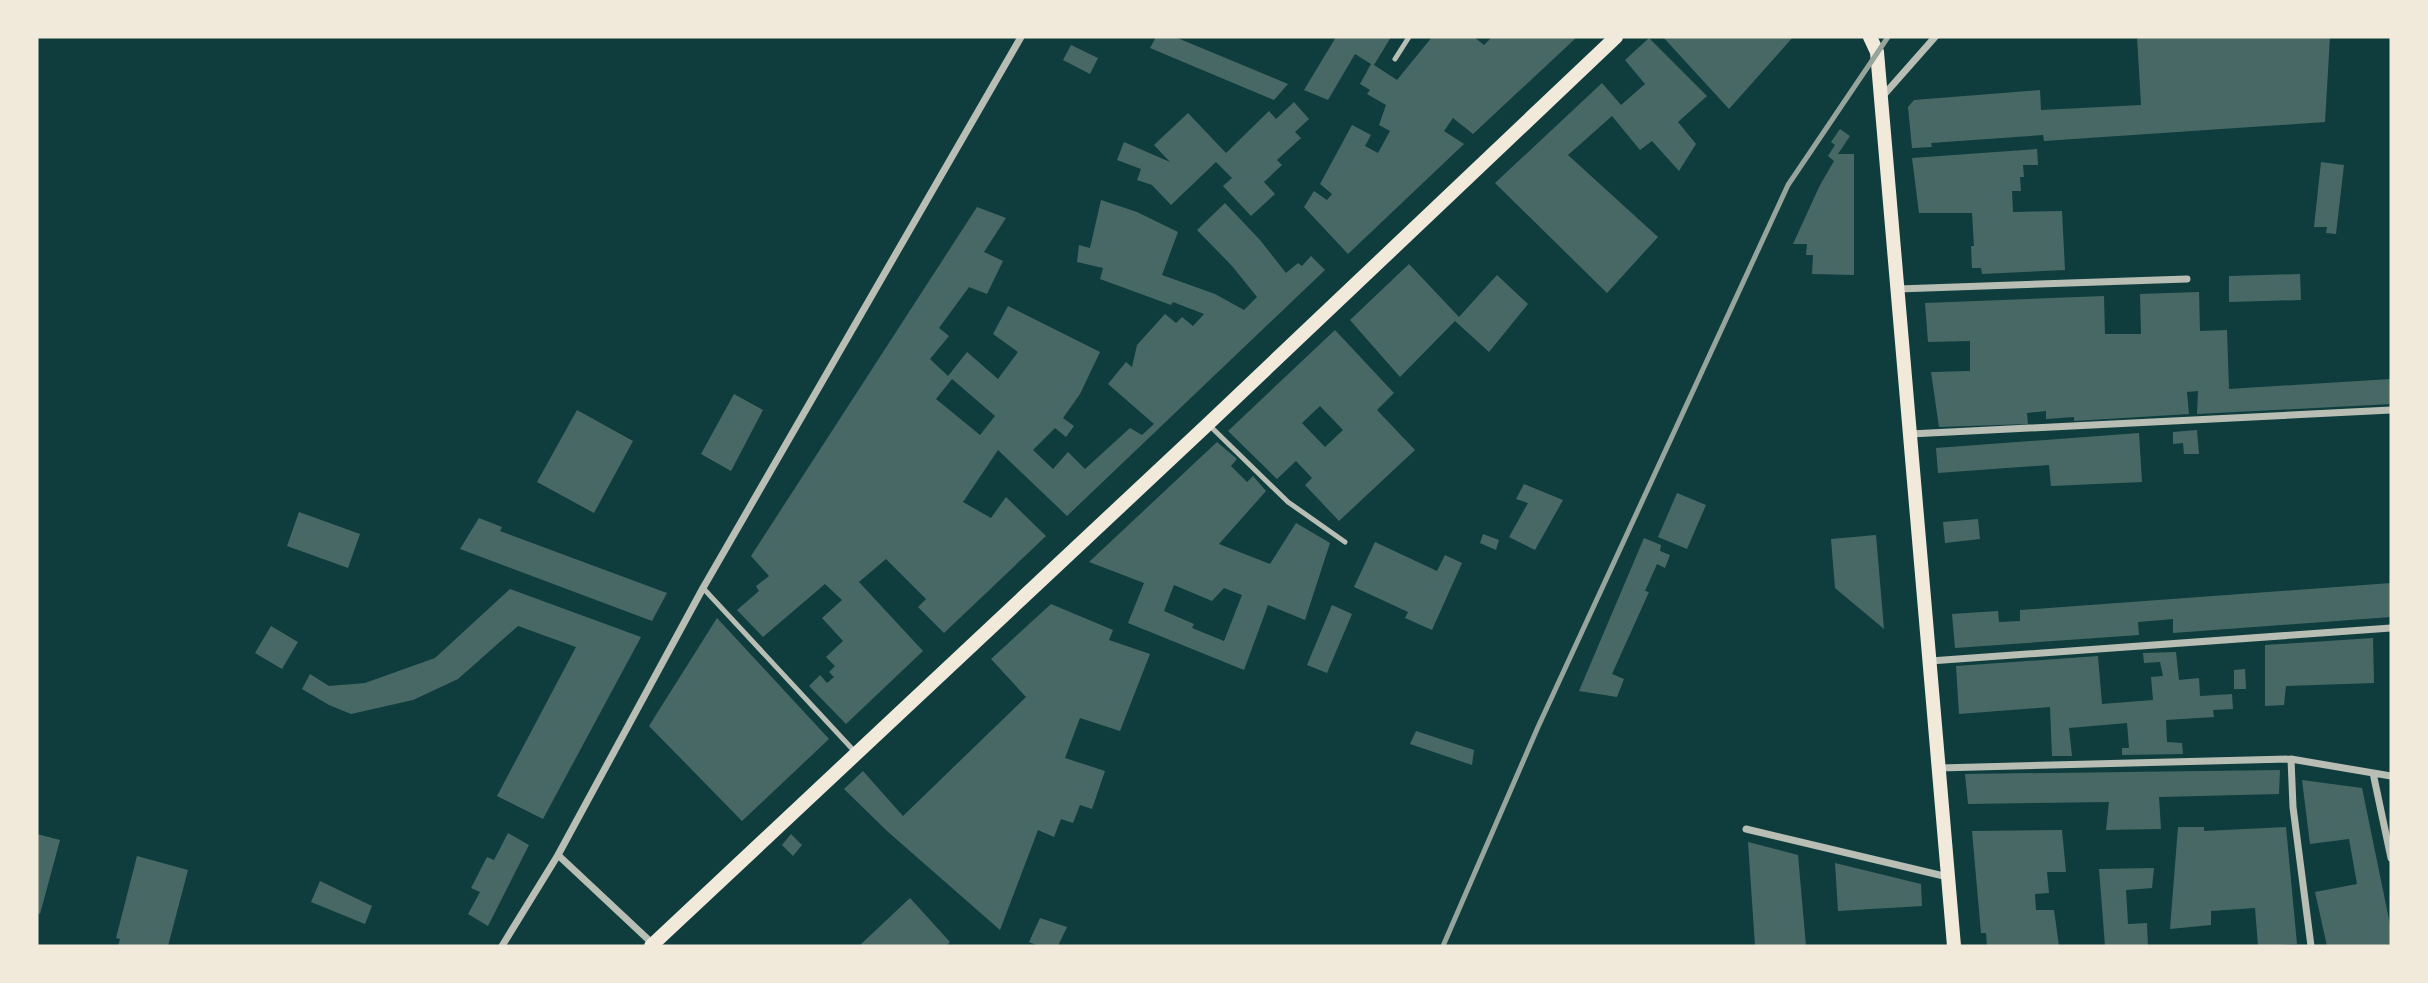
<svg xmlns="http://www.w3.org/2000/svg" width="2428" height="983" font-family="'Titillium Web',sans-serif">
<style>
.building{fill:#486865;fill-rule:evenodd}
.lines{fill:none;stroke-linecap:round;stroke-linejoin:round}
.service{stroke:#b8beb3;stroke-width:5}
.minor{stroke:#b8beb3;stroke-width:7}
.secondary{stroke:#f1e9da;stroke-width:14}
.rail{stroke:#97a49c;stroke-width:5}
</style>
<rect width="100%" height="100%" fill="#0f3d3e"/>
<!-- building -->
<path class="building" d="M 1156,37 L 1175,37 L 1288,84 L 1274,100 L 1150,48 Z
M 1336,37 L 1391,37 L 1374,65 L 1397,80 L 1432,37 L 1474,37 L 1484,45 L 1492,37 L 1577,37 L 1473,134 L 1453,118 L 1444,131 L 1464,144 L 1348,254 L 1304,207 L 1314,191 L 1327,200 L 1332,194 L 1320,184 L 1352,125 L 1371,135 L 1365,146 L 1378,153 L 1390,131 L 1379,125 L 1386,105 L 1367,94 L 1370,90 L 1360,84 L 1371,64 L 1355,54 L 1328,100 L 1304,90 Z
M 1663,37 L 1793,37 L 1729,109 Z
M 2137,37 L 2330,37 L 2325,122 L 2044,141 L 2043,135 L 1931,143 L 1932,147 L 1912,148 L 1908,107 L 1914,100 L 2040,90 L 2041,110 L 2141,105 Z
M 1649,38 L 1707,96 L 1678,122 L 1696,144 L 1679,171 L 1652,141 L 1640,150 L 1612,116 L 1568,155 L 1658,237 L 1607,293 L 1495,183 L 1602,83 L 1621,105 L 1645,84 L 1625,60 Z
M 1071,45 L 1098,58 L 1090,74 L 1063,60 Z
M 1294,102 L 1309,119 L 1295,132 L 1301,138 L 1277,160 L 1282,165 L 1264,182 L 1275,194 L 1251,216 L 1223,186 L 1232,178 L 1216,162 L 1171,205 L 1152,185 L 1137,180 L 1141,169 L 1117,160 L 1124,142 L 1170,162 L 1154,145 L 1188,113 L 1226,153 L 1269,111 L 1276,119 Z
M 1840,129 L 1850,136 L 1838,154 L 1854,154 L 1854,275 L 1812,274 L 1813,255 L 1806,255 L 1807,244 L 1793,244 L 1820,185 L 1834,161 L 1828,156 L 1835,145 L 1831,142 Z
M 2037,149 L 2038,165 L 2023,165 L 2024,177 L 2020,177 L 2021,191 L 2012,191 L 2013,212 L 2062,211 L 2065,270 L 1982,274 L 1981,268 L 1972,268 L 1971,246 L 1974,246 L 1972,213 L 1919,213 L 1912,158 Z
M 2321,162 L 2344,165 L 2336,234 L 2326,233 L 2327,227 L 2314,227 Z
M 1101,200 L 1137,212 L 1178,232 L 1162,275 L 1215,294 L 1244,310 L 1257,297 L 1232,266 L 1197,230 L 1225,203 L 1260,240 L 1286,273 L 1298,263 L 1302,266 L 1311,256 L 1325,270 L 1067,516 L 998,450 L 963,502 L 991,518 L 1006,497 L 1046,536 L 944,633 L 918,607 L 926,599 L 886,559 L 859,582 L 923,651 L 846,724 L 809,686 L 820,675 L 827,683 L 834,677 L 829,672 L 835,666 L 826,657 L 843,641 L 822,618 L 842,600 L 825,584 L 763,637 L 737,610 L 759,591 L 756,586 L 769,576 L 751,556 L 977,207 L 1006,218 L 984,252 L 1003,261 L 987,294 L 969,287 L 939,328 L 949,336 L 930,359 L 948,376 L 967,352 L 998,379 L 1018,352 L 993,334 L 1008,306 L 1100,352 L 1080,394 L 1063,418 L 1074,426 L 1066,437 L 1055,428 L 1033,450 L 1053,469 L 1068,452 L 1085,469 L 1130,428 L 1142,435 L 1154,424 L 1108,384 L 1126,362 L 1132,367 L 1137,345 L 1165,314 L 1176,323 L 1182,317 L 1193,326 L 1204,314 L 1173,302 L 1171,305 L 1100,279 L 1103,268 L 1077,262 L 1079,245 L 1090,248 ZM 952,379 L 995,416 L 980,435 L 936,399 Z
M 1409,264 L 1459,317 L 1497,275 L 1528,304 L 1489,352 L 1455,321 L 1400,377 L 1350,320 Z
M 2300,274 L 2301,300 L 2229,302 L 2229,276 Z
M 2199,292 L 2200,331 L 2227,330 L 2229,389 L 2391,379 L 2391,404 L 2197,414 L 2198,391 L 2187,392 L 2189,414 L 2074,421 L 2074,417 L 2046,419 L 2046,411 L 2027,413 L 2028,424 L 1939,427 L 1931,372 L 1970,371 L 1970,341 L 1928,342 L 1925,303 L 2104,296 L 2105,334 L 2141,334 L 2140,294 Z
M 1335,330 L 1394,393 L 1377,410 L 1415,450 L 1339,521 L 1305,485 L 1312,478 L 1296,461 L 1277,479 L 1228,431 ZM 1320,406 L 1343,430 L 1325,447 L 1302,423 Z
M 734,394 L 763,410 L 731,471 L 701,454 Z
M 577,410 L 633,441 L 594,513 L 537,482 Z
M 2197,430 L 2199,454 L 2184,454 L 2183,443 L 2173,444 L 2173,432 Z
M 2139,433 L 2142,482 L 2051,486 L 2049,465 L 1938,473 L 1936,448 Z
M 1217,442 L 1237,459 L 1231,466 L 1247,482 L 1253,476 L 1266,491 L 1219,544 L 1270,564 L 1296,523 L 1330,543 L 1305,620 L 1268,605 L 1244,670 L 1128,623 L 1144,583 L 1089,562 ZM 1174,585 L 1212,601 L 1224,588 L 1242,595 L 1224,641 L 1192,628 L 1194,624 L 1164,611 Z
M 1524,484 L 1563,500 L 1535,550 L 1509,537 L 1528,503 L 1516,499 Z
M 1677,493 L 1706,505 L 1687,549 L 1658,537 Z
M 299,512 L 360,534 L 348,568 L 287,546 Z
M 479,518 L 502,527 L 500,531 L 667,593 L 652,621 L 460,549 Z
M 1978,519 L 1980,539 L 1945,543 L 1943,522 Z
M 1483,534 L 1499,540 L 1496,550 L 1480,543 Z
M 1876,535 L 1884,629 L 1835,588 L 1831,539 Z
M 1644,538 L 1661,545 L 1660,551 L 1670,555 L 1665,568 L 1657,564 L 1645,591 L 1649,592 L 1612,674 L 1624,679 L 1617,697 L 1579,691 Z
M 1375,542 L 1437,571 L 1445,555 L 1462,563 L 1432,630 L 1405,618 L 1408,612 L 1354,587 Z
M 2391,583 L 2391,617 L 2173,633 L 2173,619 L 2138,622 L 2139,635 L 1955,648 L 1952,614 L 1998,611 L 1999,622 L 2020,621 L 2020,610 Z
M 510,589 L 641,637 L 543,819 L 497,796 L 576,647 L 518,626 L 458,679 L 413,700 L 351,714 L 329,705 L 302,689 L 310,674 L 329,686 L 365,683 L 435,658 Z
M 1051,604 L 1113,630 L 1109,640 L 1150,654 L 1120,731 L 1080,718 L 1065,758 L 1105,771 L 1092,809 L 1080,805 L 1073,823 L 1061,819 L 1054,837 L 1038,830 L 1000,930 L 887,831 L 844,789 L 863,771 L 903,816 L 1026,697 L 991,659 Z
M 1332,605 L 1352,614 L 1327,673 L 1307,665 Z
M 717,618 L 829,739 L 742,821 L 649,726 Z
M 271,626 L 298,642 L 282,669 L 255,653 Z
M 2373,638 L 2374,683 L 2286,686 L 2284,705 L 2265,706 L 2265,645 Z
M 2176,652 L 2179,680 L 2199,678 L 2200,696 L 2232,694 L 2233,709 L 2213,710 L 2214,717 L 2166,720 L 2167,742 L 2182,743 L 2183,754 L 2122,755 L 2122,748 L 2129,748 L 2127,723 L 2069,728 L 2072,756 L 2052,756 L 2050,707 L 1959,714 L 1956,666 L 2098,656 L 2102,704 L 2153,700 L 2151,677 L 2163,676 L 2160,662 L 2144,663 L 2143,653 Z
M 2245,669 L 2246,689 L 2234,689 L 2234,670 Z
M 1416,731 L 1474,750 L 1472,765 L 1410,744 Z
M 2280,770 L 2279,794 L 2159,797 L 2161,829 L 2106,830 L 2109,802 L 1968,804 L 1965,774 Z
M 2302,780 L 2362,788 L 2391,929 L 2391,946 L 2327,946 L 2315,892 L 2357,884 L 2349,839 L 2310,844 Z
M 2178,827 L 2204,827 L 2204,831 L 2286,827 L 2297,944 L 2258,946 L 2255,908 L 2211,911 L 2211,925 L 2170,929 Z
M 2062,830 L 2066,872 L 2047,872 L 2049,893 L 2035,894 L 2036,910 L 2054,910 L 2059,946 L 1987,946 L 1986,933 L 1981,933 L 1972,831 Z
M 508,833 L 529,845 L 488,926 L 468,914 L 480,892 L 471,888 L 487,857 L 494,860 Z
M 37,834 L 60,840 L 40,914 L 37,913 Z
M 791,834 L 802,845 L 793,856 L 782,845 Z
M 1748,842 L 1798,855 L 1806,946 L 1755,946 Z
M 137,856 L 188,870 L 168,946 L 118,946 L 120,939 L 116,938 Z
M 1835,863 L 1921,884 L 1922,906 L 1838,911 Z
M 2154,868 L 2152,888 L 2126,890 L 2128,924 L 2147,923 L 2148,946 L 2105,946 L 2099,869 Z
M 320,881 L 372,906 L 365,924 L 311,902 Z
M 910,898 L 950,942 L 946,946 L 859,946 Z
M 1040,918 L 1067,927 L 1058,946 L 1039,946 L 1029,942 Z"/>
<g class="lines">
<!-- service -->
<path class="service" d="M 1395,59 L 1409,37
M 1208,424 L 1288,502 L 1345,542
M 703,588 L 856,753"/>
<!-- minor -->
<path class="minor" d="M 1882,97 L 1935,37
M 1898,289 L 2187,279
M 1910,434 L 2391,410
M 1930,661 L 2391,628
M 2291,759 L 2293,807 L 2311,946
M 1939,768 L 2291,759 L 2391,776
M 2373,773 L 2391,858
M 1746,829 L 1948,877
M 558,855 L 653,944
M 502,946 L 558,855 L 703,588 L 1021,37"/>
<!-- secondary -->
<path class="secondary" d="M 1870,37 L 1877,52 L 1954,946
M 651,946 L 1208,424 L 1616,37"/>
<!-- rail -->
<path class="rail" d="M 1443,946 L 1538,727 L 1788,185 L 1888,37"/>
</g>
<!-- border -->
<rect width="2428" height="983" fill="none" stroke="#f1e9da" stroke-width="77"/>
</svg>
